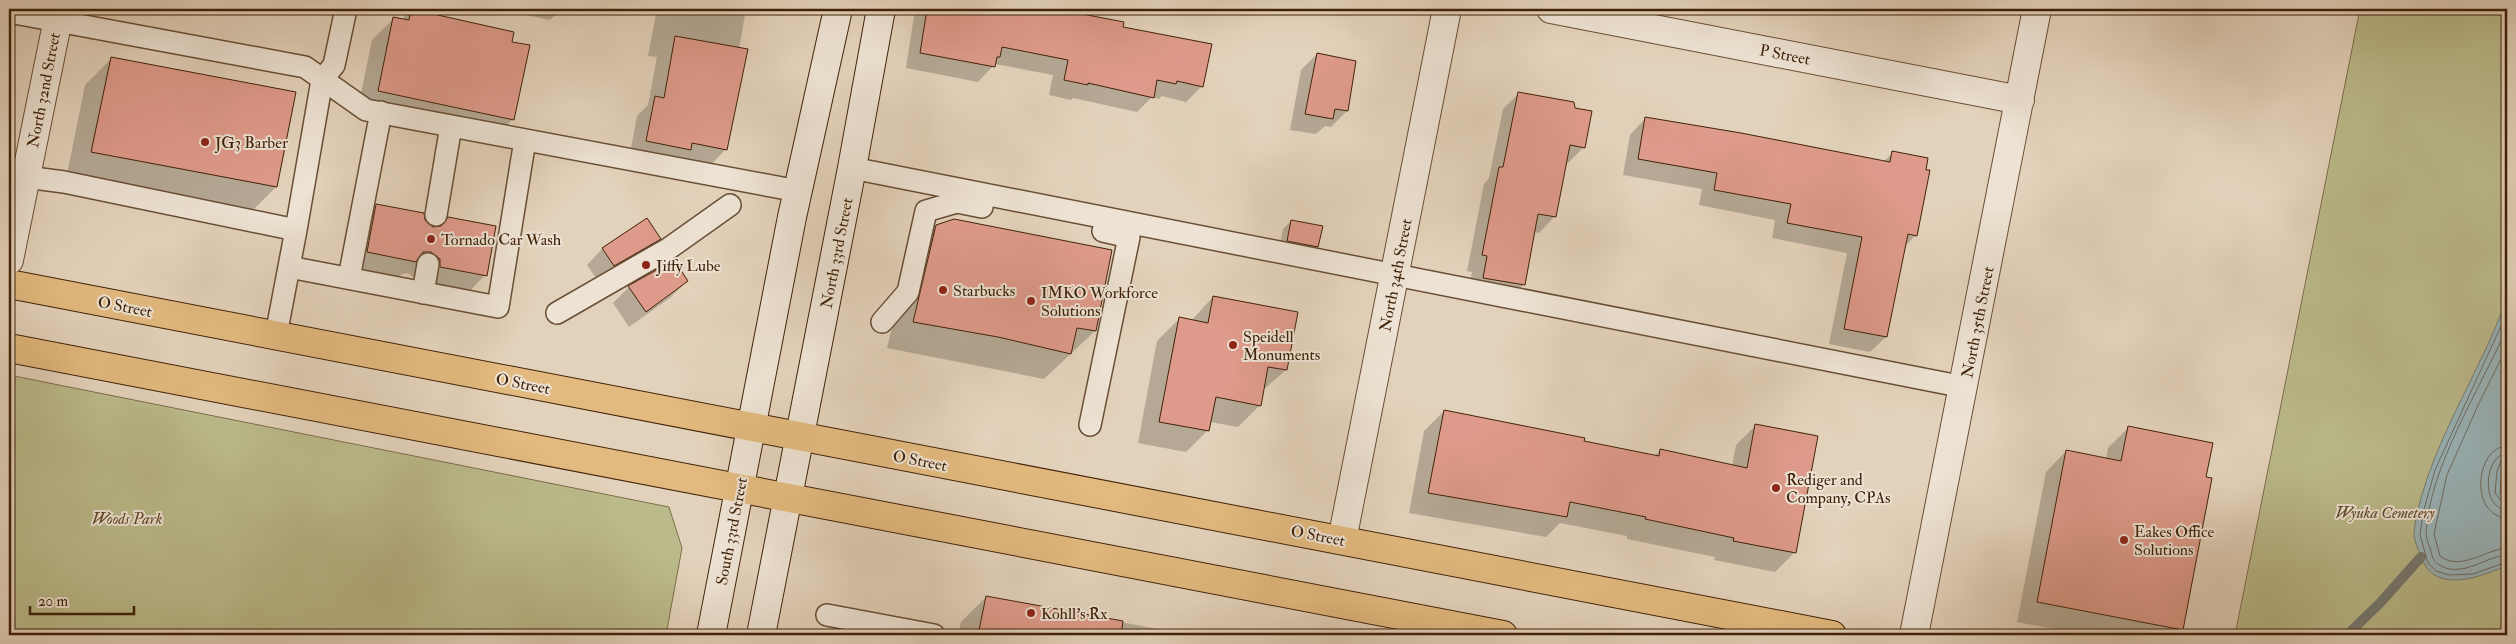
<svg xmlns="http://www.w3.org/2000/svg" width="2516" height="644" font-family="'IM FELL Double Pica',serif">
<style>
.green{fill:#bbba8b;stroke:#7e6e4a}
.water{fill:#9ab5bb;stroke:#767a73}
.shadow{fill:#0003}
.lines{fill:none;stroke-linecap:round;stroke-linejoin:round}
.shore{stroke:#6d6c62;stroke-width:1}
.stream{stroke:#767a73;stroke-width:10}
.building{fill:#de9a8a;stroke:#402208}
.lane-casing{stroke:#694e35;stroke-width:24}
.street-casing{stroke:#694e35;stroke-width:30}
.secondary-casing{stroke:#402208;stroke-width:30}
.primary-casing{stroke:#402208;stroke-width:30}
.lane{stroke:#ede2d3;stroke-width:21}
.street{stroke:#ede2d3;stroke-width:28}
.secondary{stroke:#ede2d3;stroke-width:28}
.primary{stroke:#e2b97e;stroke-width:28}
.poi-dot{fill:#8f2418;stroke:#ede2d3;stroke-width:2}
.labels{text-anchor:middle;stroke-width:4;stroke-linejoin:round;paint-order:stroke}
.street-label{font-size:16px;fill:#402208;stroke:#ede2d3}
.poi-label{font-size:16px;fill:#402208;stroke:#ede2d3;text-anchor:start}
.park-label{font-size:16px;font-style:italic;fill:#5f4829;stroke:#ede2d3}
</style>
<rect width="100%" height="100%" fill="#e3d2bb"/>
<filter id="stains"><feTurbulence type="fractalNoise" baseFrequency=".004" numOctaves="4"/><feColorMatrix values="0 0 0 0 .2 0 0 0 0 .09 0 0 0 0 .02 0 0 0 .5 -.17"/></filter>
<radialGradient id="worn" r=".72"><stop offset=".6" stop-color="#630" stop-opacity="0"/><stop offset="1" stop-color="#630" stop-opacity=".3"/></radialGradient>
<!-- green -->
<path class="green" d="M 2360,9 L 2507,9 L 2507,635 L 2235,635 Z
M 9,375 L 669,507 L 682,548 L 666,635 L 9,635 Z"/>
<!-- water -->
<path class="water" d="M 2507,299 L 2507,460 L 2502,472 L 2500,494 L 2507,500 L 2507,566 C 2478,577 2433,596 2420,554 C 2418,549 2415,542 2414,536 C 2414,524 2418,510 2421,498 C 2435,449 2459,405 2481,359 C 2491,339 2499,319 2507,299 Z"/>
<!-- shadow -->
<path class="shadow" d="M 412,9 L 510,43 L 513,119 L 491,141 L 357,113 L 372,40 L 394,18 L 401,20 Z
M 497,9 L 562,9 L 550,20 Z
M 657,9 L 746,9 L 739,49 L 726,149 L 708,168 L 629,159 L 637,116 L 648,105 L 657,57 L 648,56 Z
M 915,9 L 1063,9 L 1062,11 L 1121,28 L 1202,86 L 1186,102 L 1162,96 L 1159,99 L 1152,97 L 1137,112 L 1073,98 L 1071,100 L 1049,95 L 1053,75 L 995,64 L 978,82 L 906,68 Z
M 1914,9 L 1953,9 L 1947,15 Z
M 1317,54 L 1347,111 L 1331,127 L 1325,126 L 1316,134 L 1290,130 L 1301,70 Z
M 112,58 L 276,187 L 250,213 L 66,179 L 85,85 Z
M 1519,93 L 1584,147 L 1568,163 L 1565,163 L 1554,217 L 1539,233 L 1533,232 L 1523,285 L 1508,301 L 1468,293 L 1472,272 L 1467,271 L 1484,184 L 1489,178 L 1503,109 Z
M 1645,119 L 1883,162 L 1893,153 L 1916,235 L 1904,247 L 1886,337 L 1870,352 L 1829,344 L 1847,253 L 1772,238 L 1775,220 L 1699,205 L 1702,189 L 1623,175 L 1630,135 Z
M 376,206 L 423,220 L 485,275 L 464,297 L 418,281 L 408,273 L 402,274 L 393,283 L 345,274 L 354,228 Z
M 647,219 L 659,239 L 643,254 L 598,281 L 587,265 L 602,249 Z
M 1291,221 L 1317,246 L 1309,255 L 1279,249 L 1283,229 Z
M 936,226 L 1095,331 L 1044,379 L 887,348 L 910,253 Z
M 674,261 L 687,281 L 671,297 L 629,327 L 613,303 L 629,287 Z
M 1213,297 L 1286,370 L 1262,391 L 1260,405 L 1238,427 L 1210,422 L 1208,430 L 1186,452 L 1138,443 L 1157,341 L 1179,319 L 1191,321 Z
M 1444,411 L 1654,456 L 1660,451 L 1732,466 L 1736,445 L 1755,426 L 1795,552 L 1775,572 L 1714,560 L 1715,557 L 1627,539 L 1627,536 L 1560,523 L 1546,537 L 1409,513 L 1424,431 Z
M 2128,428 L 2205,478 L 2182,629 L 2176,635 L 2087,635 L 2017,622 L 2046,472 L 2066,451 L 2106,459 L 2108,448 Z
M 986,597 L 1174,632 L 1173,635 L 958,635 L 961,622 Z"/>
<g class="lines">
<!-- shore -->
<path class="shore" d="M 2507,313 L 2435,470 L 2423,513 L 2420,535 L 2428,563 L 2436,571 L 2449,575 L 2473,574 L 2507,562
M 2507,328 C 2481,387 2429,468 2426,533 C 2426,539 2429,545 2431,551 C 2432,556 2433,561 2438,564 C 2460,580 2486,556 2507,555
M 2507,347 L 2479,403 L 2447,475 L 2434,534 L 2440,556 C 2461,572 2486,549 2507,548
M 2507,446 C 2475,447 2469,516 2507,518
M 2507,453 C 2485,454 2479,508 2507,510
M 2507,459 L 2501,461 L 2497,471 L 2495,493 L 2502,502 L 2507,504"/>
<!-- stream -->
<path class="stream" d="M 2347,635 L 2380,603 L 2421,557"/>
</g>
<!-- building -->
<path class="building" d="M 411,9 L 514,32 L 512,42 L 530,45 L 514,120 L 378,91 L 393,17 L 409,20 Z
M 927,9 L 1056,9 L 1124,22 L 1123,27 L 1212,44 L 1203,87 L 1177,81 L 1176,84 L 1157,80 L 1154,98 L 1088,83 L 1088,85 L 1064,80 L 1068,60 L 1002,47 L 1000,57 L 997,57 L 995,67 L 920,53 Z
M 675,36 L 748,49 L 727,150 L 692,143 L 691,150 L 646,141 L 655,96 L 664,98 Z
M 1317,53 L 1356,61 L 1348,111 L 1335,109 L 1333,119 L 1305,114 Z
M 111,57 L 296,92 L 277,187 L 91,152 Z
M 1518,92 L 1574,102 L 1575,108 L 1592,111 L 1585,148 L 1570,145 L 1556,217 L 1538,214 L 1525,285 L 1483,278 L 1487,256 L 1482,255 L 1499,167 L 1503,167 Z
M 1645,117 L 1741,133 L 1890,162 L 1892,151 L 1928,158 L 1926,170 L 1930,170 L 1917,236 L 1908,234 L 1887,337 L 1844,329 L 1862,237 L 1787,223 L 1791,204 L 1714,190 L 1717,173 L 1638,159 Z
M 376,204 L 424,213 L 425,220 L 433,227 L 441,226 L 448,217 L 496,226 L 487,276 L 440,267 L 440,259 L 431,252 L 423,252 L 416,262 L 367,252 Z
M 647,218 L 661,239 L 614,266 L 602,248 Z
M 954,219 L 1112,250 L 1096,331 L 1077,328 L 1071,354 L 998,337 L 913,322 L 936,225 Z
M 1291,220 L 1323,226 L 1318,247 L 1287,241 Z
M 674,260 L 688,281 L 646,312 L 628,286 Z
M 1213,296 L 1298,312 L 1287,370 L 1268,367 L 1261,406 L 1216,397 L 1209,431 L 1159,422 L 1179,317 L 1208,323 Z
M 1444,410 L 1585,438 L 1584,441 L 1659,456 L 1660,449 L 1747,468 L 1755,424 L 1818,436 L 1796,553 L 1733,541 L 1734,538 L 1645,519 L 1646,517 L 1570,502 L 1567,517 L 1428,493 Z
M 2128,426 L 2213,443 L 2206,477 L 2212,478 L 2183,630 L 2037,602 L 2066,450 L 2121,461 Z
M 986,596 L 1123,621 L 1121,635 L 978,635 Z"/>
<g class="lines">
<!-- lane casing -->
<g class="lane-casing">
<path id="lane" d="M 9,12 L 305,67 L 366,110 L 798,191
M 852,168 L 1964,387
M 26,177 L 64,182 L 296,230 L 276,335
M 436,215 L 451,126
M 296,230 L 322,80 L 334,65 L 346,9
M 289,267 L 498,307 L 525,140
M 349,278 L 381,112
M 423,293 L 428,264
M 557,313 L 668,249 L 730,205
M 882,322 L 908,292 L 926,211 L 957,202 L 982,207
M 1090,425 L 1129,237 L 1103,231
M 827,615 L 934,635"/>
</g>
<!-- street casing -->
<g class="street-casing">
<path id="street" d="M 1551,9 L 2020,100
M 9,260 L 60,9
M 1342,540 L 1447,9
M 1914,635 L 2037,9"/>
</g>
<!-- secondary casing -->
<g class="secondary-casing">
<path id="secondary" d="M 711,635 L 792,217 L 838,9
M 761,635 L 852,168 L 881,9"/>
</g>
<!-- primary casing -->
<g class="primary-casing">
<path id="primary" d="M 9,284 L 1832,635
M 9,348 L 1503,635"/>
</g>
<!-- lane -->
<use href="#lane" class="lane"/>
<!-- street -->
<use href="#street" class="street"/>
<!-- secondary -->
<use href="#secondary" class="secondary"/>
<!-- primary -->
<use href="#primary" class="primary"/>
</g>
<!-- markers -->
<g class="poi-dot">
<circle cx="205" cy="142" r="5"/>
<circle cx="431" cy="239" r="5"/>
<circle cx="646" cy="265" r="5"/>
<circle cx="943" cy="290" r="5"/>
<circle cx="1031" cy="301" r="5"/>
<circle cx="1233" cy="345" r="5"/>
<circle cx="1776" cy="488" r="5"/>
<circle cx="2124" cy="540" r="5"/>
<circle cx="1031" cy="613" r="5"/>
</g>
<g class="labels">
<!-- street labels -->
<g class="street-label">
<text transform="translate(1785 54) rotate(11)" y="6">P Street</text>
<text transform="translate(43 90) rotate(-79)" y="6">North 32nd Street</text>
<text transform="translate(836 253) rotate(-79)" y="6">North 33rd Street</text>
<text transform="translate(1395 275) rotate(-79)" y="6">North 34th Street</text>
<text transform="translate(125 306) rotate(11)" y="6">O Street</text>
<text transform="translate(1977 322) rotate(-79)" y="6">North 35th Street</text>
<text transform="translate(523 383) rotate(11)" y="6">O Street</text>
<text transform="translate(920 460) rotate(11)" y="6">O Street</text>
<text transform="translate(731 531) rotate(-79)" y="6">South 33rd Street</text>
<text transform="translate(1318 535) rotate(11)" y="6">O Street</text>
</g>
<!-- poi labels -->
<g class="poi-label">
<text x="215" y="148">JG3 Barber</text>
<text x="441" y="245">Tornado Car Wash</text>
<text x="656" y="271">Jiffy Lube</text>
<text x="953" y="296">Starbucks</text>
<text x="1041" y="298">IMKO Workforce<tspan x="1041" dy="18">Solutions</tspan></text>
<text x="1243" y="342">Speidell<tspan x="1243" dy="18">Monuments</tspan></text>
<text x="1786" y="485">Rediger and<tspan x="1786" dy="18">Company, CPAs</tspan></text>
<text x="2134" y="537">Eakes Office<tspan x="2134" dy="18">Solutions</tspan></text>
<text x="1041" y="619">Kohll's Rx</text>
</g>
<!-- park labels -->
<g class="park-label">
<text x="2385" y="518">Wyuka Cemetery</text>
<text x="127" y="524">Woods Park</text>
</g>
</g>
<!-- margin -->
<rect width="2516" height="644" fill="none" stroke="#e3d2bb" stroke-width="30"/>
<rect x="10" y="10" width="2496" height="624" fill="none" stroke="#402208" stroke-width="2.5"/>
<rect x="15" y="15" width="2486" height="614" fill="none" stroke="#402208"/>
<!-- scale -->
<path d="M30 606v8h104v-8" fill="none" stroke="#402208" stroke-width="2.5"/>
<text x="38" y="606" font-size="15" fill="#402208" stroke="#ede2d3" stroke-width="4" paint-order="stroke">20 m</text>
<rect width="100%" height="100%" filter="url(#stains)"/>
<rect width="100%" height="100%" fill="url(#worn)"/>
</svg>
